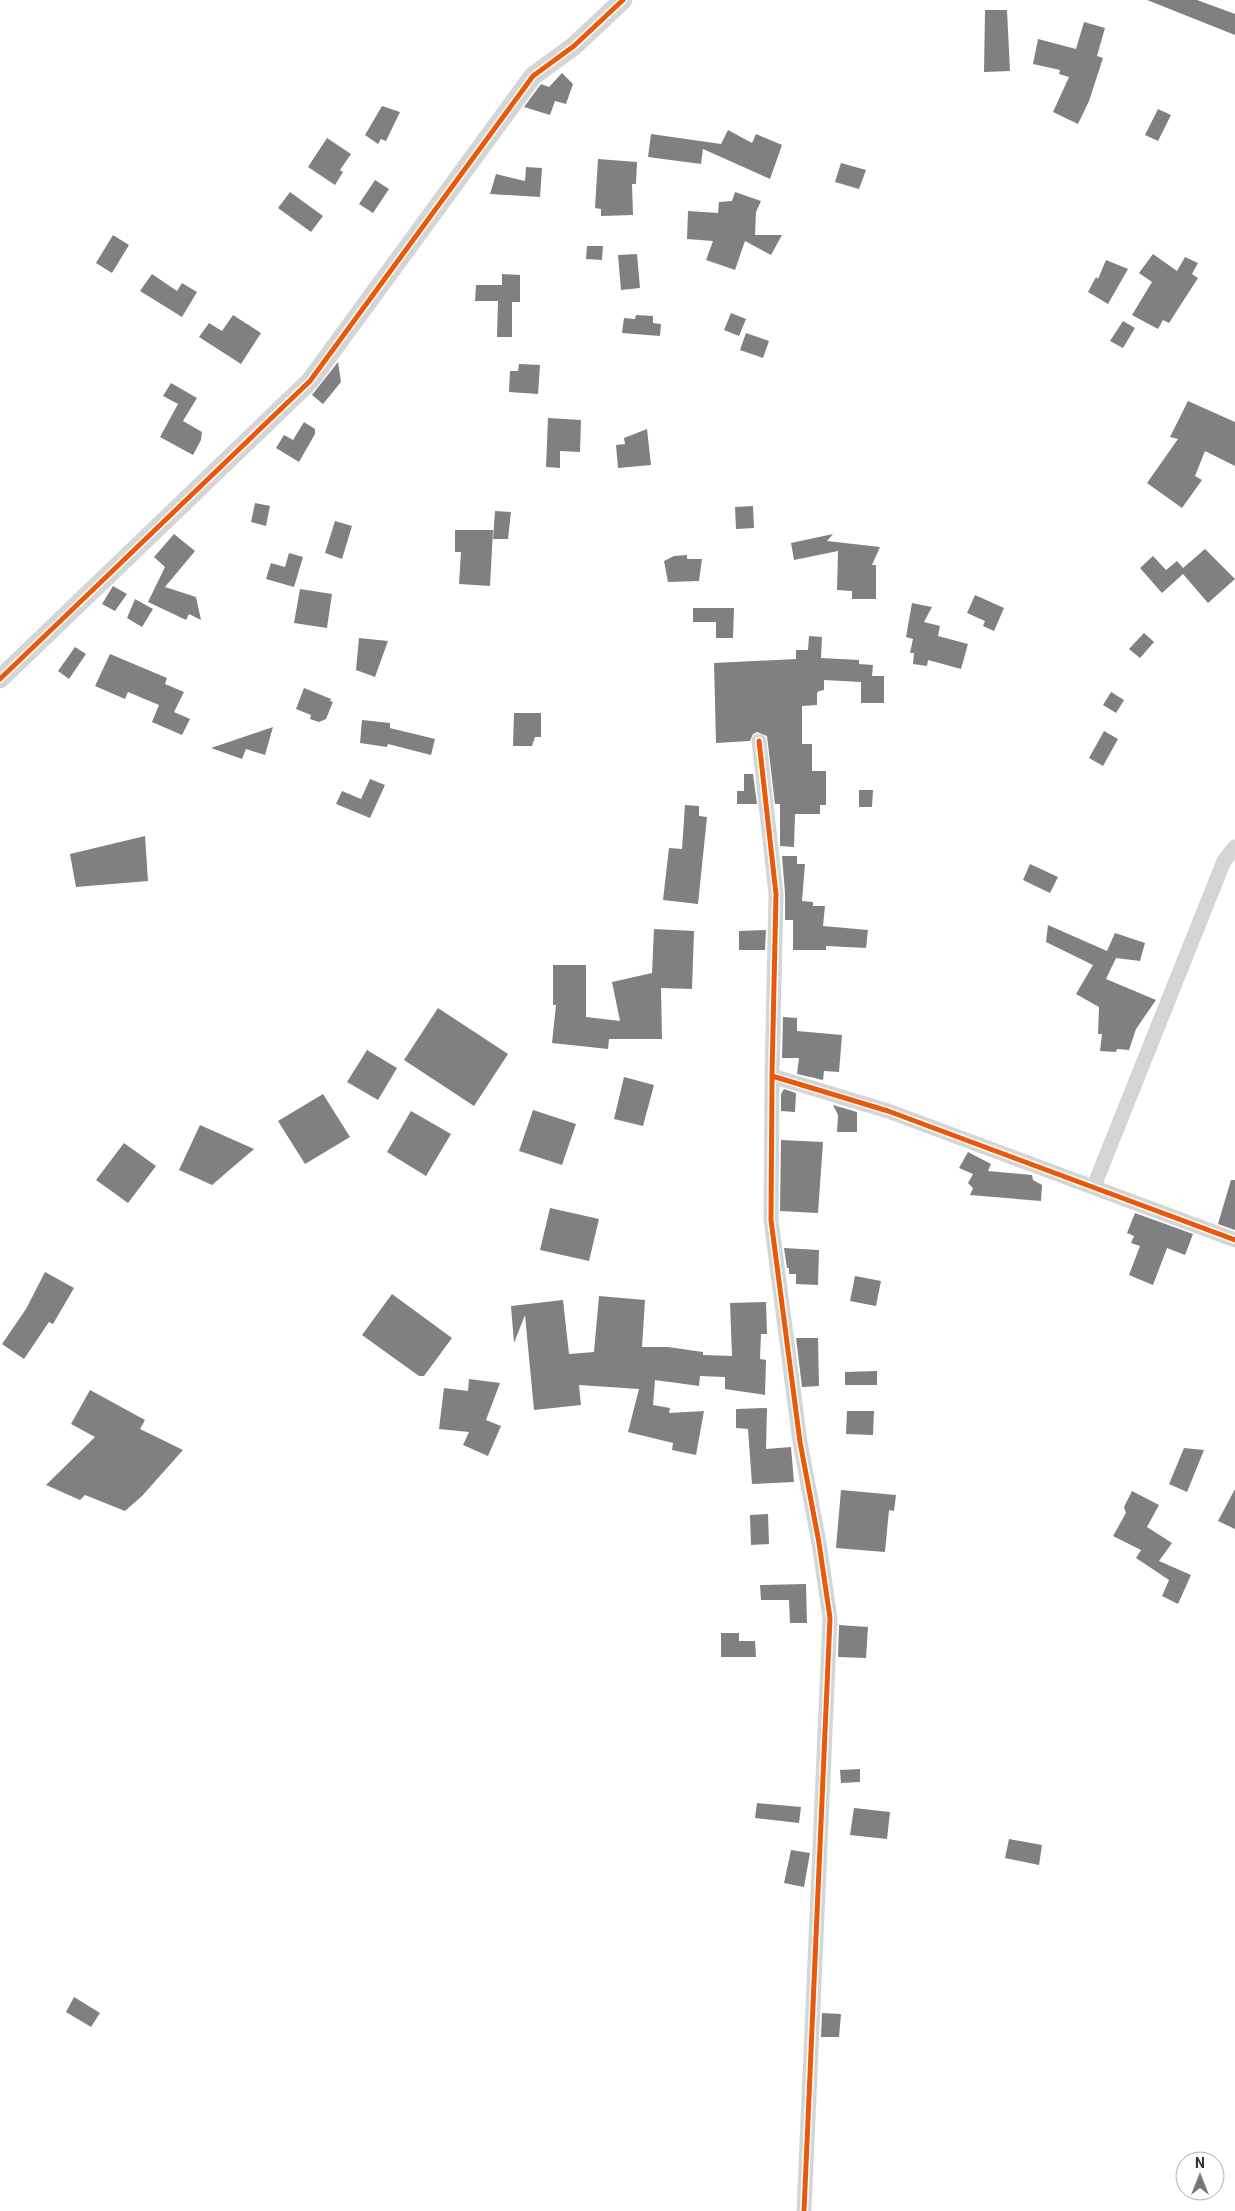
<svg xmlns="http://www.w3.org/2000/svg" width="1235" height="2211" font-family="Roboto,sans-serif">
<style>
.building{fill:#808080}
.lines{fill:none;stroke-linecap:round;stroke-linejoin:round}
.minor{stroke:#d5d5d5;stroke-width:15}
.tertiary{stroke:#d5d5d5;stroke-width:19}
.cycleway-casing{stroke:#fff;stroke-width:8}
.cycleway{stroke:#e8590c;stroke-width:5}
</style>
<rect width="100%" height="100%" fill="#fff"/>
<!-- building -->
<path class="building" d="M 1147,0 L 1197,0 L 1235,14 L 1235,35 Z
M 985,10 L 1007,10 L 1010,71 L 984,72 Z
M 1084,22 L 1105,28 L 1097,56 L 1103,58 L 1089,101 L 1078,124 L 1053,112 L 1069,77 L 1059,74 L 1060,70 L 1033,64 L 1038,39 L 1076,49 Z
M 562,73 L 573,84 L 566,104 L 555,101 L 550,115 L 524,107 L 541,84 L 549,87 Z
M 382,106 L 400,112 L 386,141 L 381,139 L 378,144 L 365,135 Z
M 1158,109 L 1171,115 L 1158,141 L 1145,135 Z
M 728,130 L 752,143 L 756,134 L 782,145 L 770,179 L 703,149 L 701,164 L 648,157 L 651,134 L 721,144 Z
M 327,138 L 351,154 L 340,170 L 343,172 L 335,185 L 308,167 Z
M 598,159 L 637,162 L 636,184 L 632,184 L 633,215 L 601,216 L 601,209 L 595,208 Z
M 841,163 L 866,170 L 859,189 L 835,182 Z
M 526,167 L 542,168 L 540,197 L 490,194 L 496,174 L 525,181 Z
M 375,180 L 389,189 L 373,213 L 359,204 Z
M 290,192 L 323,216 L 311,232 L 278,208 Z
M 735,192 L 761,201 L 756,212 L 755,235 L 782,235 L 771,255 L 745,241 L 735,270 L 706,260 L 713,241 L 687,239 L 688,211 L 718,213 L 719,202 L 732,201 Z
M 113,235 L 129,245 L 112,273 L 96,263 Z
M 587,246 L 603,246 L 602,260 L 586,259 Z
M 637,254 L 640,288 L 621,290 L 618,255 Z
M 1153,254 L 1177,271 L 1185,257 L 1198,263 L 1192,274 L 1198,278 L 1169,323 L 1163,320 L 1158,329 L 1132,315 L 1152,282 L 1139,273 Z
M 1106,260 L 1128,269 L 1108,304 L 1088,292 L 1096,277 L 1098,279 Z
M 152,274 L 177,291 L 182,283 L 197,292 L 182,317 L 140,291 Z
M 502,274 L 520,275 L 520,302 L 512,302 L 512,337 L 497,337 L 498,301 L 475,301 L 476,285 L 502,285 Z
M 731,313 L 746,319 L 739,336 L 724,330 Z
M 233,315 L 261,333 L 241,364 L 199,337 L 209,323 L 222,331 Z
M 636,315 L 653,316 L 653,323 L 661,324 L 660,336 L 622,333 L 624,318 L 635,319 Z
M 1123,321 L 1135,328 L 1123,348 L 1110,341 Z
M 746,333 L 769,341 L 763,358 L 740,350 Z
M 338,362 L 341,382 L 323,404 L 312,395 Z
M 519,364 L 540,365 L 538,394 L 509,392 L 510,371 L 518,371 Z
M 171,383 L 197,398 L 183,421 L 202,432 L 201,440 L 193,455 L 160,437 L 178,404 L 163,396 Z
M 1188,401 L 1235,422 L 1235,466 L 1205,451 L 1195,476 L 1202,480 L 1182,508 L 1147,483 L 1178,439 L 1170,437 Z
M 548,418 L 581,420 L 580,452 L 560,451 L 560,468 L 546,467 Z
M 304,422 L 315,429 L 315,434 L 299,462 L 276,448 L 284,435 L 293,440 Z
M 647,429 L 651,465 L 618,468 L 616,445 L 625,444 L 624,438 Z
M 255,503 L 270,506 L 266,526 L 251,522 Z
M 753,506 L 754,528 L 736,529 L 735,507 Z
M 495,511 L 511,512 L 508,539 L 493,539 Z
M 335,521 L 352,526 L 342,559 L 325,553 Z
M 455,530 L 493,530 L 490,586 L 459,584 L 461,552 L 455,552 Z
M 174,534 L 195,551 L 165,587 L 196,597 L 201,620 L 189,614 L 186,620 L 148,602 L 165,567 L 154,557 Z
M 833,534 L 827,541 L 880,547 L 872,565 L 876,565 L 876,599 L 852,599 L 852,591 L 837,590 L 838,551 L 794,560 L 791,543 Z
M 1205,549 L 1235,579 L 1208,603 L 1183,574 L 1162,593 L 1140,568 L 1153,556 L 1166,570 L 1177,561 L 1183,568 Z
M 289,553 L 303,557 L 294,587 L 266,579 L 271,563 L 285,567 Z
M 687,555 L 687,559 L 702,559 L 699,581 L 668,582 L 664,561 L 674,556 Z
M 113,586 L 127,594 L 115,611 L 102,604 Z
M 300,589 L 332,594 L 327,628 L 294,623 Z
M 975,595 L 1004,608 L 994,631 L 983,626 L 985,621 L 967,613 Z
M 135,599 L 153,609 L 142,627 L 127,618 Z
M 912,603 L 932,607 L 924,622 L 940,626 L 938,636 L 968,644 L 961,669 L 928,660 L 927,666 L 913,664 L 914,653 L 910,653 L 913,639 L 906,637 Z
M 693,608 L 734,608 L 733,638 L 716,638 L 716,622 L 693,622 Z
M 1144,633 L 1154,642 L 1140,658 L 1129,649 Z
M 809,636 L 822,637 L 821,658 L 859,660 L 859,664 L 873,665 L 872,676 L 884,676 L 884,703 L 861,703 L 861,682 L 824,680 L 824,690 L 819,691 L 817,693 L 817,705 L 802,706 L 802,744 L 812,744 L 812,771 L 826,771 L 826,805 L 820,805 L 820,814 L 795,814 L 794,847 L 780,846 L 780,804 L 775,804 L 767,736 L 757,732 L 753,734 L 750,741 L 716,743 L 714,663 L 796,659 L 796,650 L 808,650 Z
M 359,638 L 388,641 L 375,677 L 356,670 Z
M 75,647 L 86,654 L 69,679 L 58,671 Z
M 110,654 L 167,678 L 165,684 L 184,692 L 174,712 L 190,719 L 182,735 L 152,722 L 159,705 L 128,692 L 125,699 L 95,686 Z
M 304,688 L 331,699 L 330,701 L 333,702 L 326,719 L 319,722 L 310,719 L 311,715 L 296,709 Z
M 1111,692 L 1124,700 L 1116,713 L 1103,705 Z
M 514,713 L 541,713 L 541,737 L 535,737 L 532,746 L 513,746 Z
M 362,720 L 390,723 L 390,728 L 435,739 L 431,755 L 388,744 L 387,747 L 360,743 Z
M 273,727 L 265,755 L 246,749 L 242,759 L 211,748 Z
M 1104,731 L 1118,739 L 1103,766 L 1089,758 Z
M 744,774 L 753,774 L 757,804 L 737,804 L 737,791 L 744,791 Z
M 370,779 L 385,785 L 370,818 L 336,804 L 342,791 L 361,799 Z
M 859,790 L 873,790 L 872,807 L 859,807 Z
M 685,805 L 699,806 L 699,816 L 707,817 L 698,904 L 663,900 L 669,848 L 682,849 Z
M 145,836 L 148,881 L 76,887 L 70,854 Z
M 782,856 L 797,856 L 797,864 L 805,864 L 802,901 L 813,902 L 813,906 L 825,906 L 823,926 L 868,930 L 866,948 L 826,946 L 826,950 L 793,950 L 793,920 L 785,920 L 785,893 Z
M 1030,864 L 1058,877 L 1050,893 L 1023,880 Z
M 1048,925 L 1107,951 L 1115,933 L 1145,943 L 1140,961 L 1116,958 L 1106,979 L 1156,1000 L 1136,1029 L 1129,1050 L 1117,1049 L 1116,1052 L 1100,1051 L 1102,1034 L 1098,1034 L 1099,1007 L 1076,994 L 1093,965 L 1046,942 Z
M 654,929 L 694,931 L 692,989 L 661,988 L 662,1039 L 609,1039 L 608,1049 L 552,1043 L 556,1005 L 553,1005 L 553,965 L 586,965 L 586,1017 L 620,1021 L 612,982 L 652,973 Z
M 766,930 L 765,950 L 739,950 L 739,931 Z
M 438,1008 L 508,1054 L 474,1106 L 404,1060 Z
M 783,1017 L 797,1018 L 797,1031 L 842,1035 L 839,1072 L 824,1071 L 823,1080 L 797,1074 L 799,1058 L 782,1058 Z
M 367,1050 L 397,1068 L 378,1100 L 347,1082 Z
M 624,1077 L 654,1085 L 643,1126 L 614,1119 Z
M 784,1089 L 796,1093 L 795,1112 L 781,1111 L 781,1094 Z
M 323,1094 L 350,1137 L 305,1164 L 278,1121 Z
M 833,1105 L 857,1112 L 857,1132 L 837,1132 L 838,1115 Z
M 533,1110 L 576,1124 L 562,1165 L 519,1151 Z
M 411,1111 L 451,1134 L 426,1176 L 387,1152 Z
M 200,1125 L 254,1149 L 212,1185 L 179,1170 Z
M 781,1140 L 823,1142 L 818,1213 L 780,1211 Z
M 124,1143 L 156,1166 L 128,1203 L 96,1180 Z
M 968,1152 L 991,1164 L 988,1171 L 1032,1175 L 1033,1180 L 1042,1185 L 1041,1201 L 970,1195 L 973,1188 L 968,1183 L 973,1174 L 959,1168 Z
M 1231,1180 L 1235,1180 L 1235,1230 L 1218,1224 Z
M 550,1208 L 599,1219 L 589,1261 L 540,1250 Z
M 1135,1213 L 1193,1234 L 1185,1255 L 1167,1248 L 1153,1285 L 1129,1275 L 1140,1246 L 1131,1243 L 1134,1236 L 1127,1233 Z
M 784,1248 L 819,1250 L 818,1285 L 796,1284 L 796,1274 L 789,1274 L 789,1268 L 787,1268 Z
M 45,1272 L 74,1288 L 53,1324 L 49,1322 L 24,1359 L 2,1344 L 26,1309 Z
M 855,1276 L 881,1281 L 876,1306 L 850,1301 Z
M 392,1294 L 452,1338 L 424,1376 L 419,1376 L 362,1335 Z
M 599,1296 L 645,1300 L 642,1347 L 668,1347 L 703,1352 L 703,1355 L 732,1356 L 730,1303 L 766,1302 L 767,1334 L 761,1334 L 760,1359 L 766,1360 L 765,1395 L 725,1389 L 725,1377 L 700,1376 L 699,1386 L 655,1380 L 653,1405 L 670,1408 L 669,1413 L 704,1411 L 696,1455 L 672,1450 L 673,1443 L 628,1432 L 639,1389 L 579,1385 L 581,1405 L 534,1410 L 525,1315 L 514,1343 L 511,1306 L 563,1300 L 569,1354 L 594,1352 Z
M 796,1338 L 818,1338 L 819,1386 L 802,1387 Z
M 877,1371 L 877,1385 L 845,1385 L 845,1372 Z
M 469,1379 L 500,1383 L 486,1420 L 501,1426 L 488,1456 L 463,1445 L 469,1432 L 439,1429 L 444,1388 L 468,1391 Z
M 90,1390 L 145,1420 L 140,1429 L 183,1450 L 142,1496 L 125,1511 L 85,1495 L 80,1500 L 46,1485 L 95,1437 L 71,1424 Z
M 767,1408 L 766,1449 L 791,1447 L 794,1482 L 752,1484 L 748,1429 L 736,1428 L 736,1409 Z
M 847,1411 L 874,1411 L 873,1435 L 846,1434 Z
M 1184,1448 L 1204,1450 L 1187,1492 L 1169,1484 Z
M 1235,1489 L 1235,1529 L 1218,1521 Z
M 841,1490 L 896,1495 L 894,1511 L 889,1510 L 885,1552 L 836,1548 Z
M 1132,1491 L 1159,1505 L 1147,1527 L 1172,1543 L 1159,1561 L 1191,1575 L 1178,1604 L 1162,1596 L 1169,1580 L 1136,1558 L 1141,1550 L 1113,1536 L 1126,1513 L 1124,1507 Z
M 768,1514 L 769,1544 L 751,1545 L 750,1515 Z
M 806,1584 L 807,1623 L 790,1623 L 789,1600 L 761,1600 L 760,1585 Z
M 839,1625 L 868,1627 L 866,1658 L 838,1657 Z
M 721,1633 L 739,1633 L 739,1641 L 755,1641 L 756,1657 L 721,1657 Z
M 860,1769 L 860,1782 L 841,1783 L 840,1770 Z
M 757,1803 L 801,1807 L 799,1823 L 755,1818 Z
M 854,1808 L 890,1812 L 887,1839 L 850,1835 Z
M 1009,1839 L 1042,1845 L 1039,1865 L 1005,1858 Z
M 791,1850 L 810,1853 L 804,1887 L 784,1883 Z
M 74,1997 L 100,2013 L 91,2027 L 66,2012 Z
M 822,2013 L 841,2014 L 839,2037 L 821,2037 Z"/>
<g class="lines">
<!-- minor -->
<path class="minor" d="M 759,741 L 776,894 L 772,1076 L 771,1220 L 800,1442 L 819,1543 L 830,1618 L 804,2211
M 772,1076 L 888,1111 L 1235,1240
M 1094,1186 L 1224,861 L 1235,847"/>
<!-- tertiary -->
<path class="tertiary" d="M 0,679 L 310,381 L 533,76 L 574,46 L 623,0"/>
<!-- cycleway casing -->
<g class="cycleway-casing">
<path id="cycleway" d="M 0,679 L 310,381 L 533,76 L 574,46 L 623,0
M 759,741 L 776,894 L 772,1076 L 771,1220 L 800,1442 L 819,1543 L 830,1618 L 804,2211
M 772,1076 L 888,1111 L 1235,1240"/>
</g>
<!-- cycleway -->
<use href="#cycleway" class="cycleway"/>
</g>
<!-- north arrow -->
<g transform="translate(1200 2176)"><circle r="24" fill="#ffffff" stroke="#adadad"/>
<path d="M0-4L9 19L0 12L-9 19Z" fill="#797979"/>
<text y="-8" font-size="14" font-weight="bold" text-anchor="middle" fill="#313131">N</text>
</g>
</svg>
